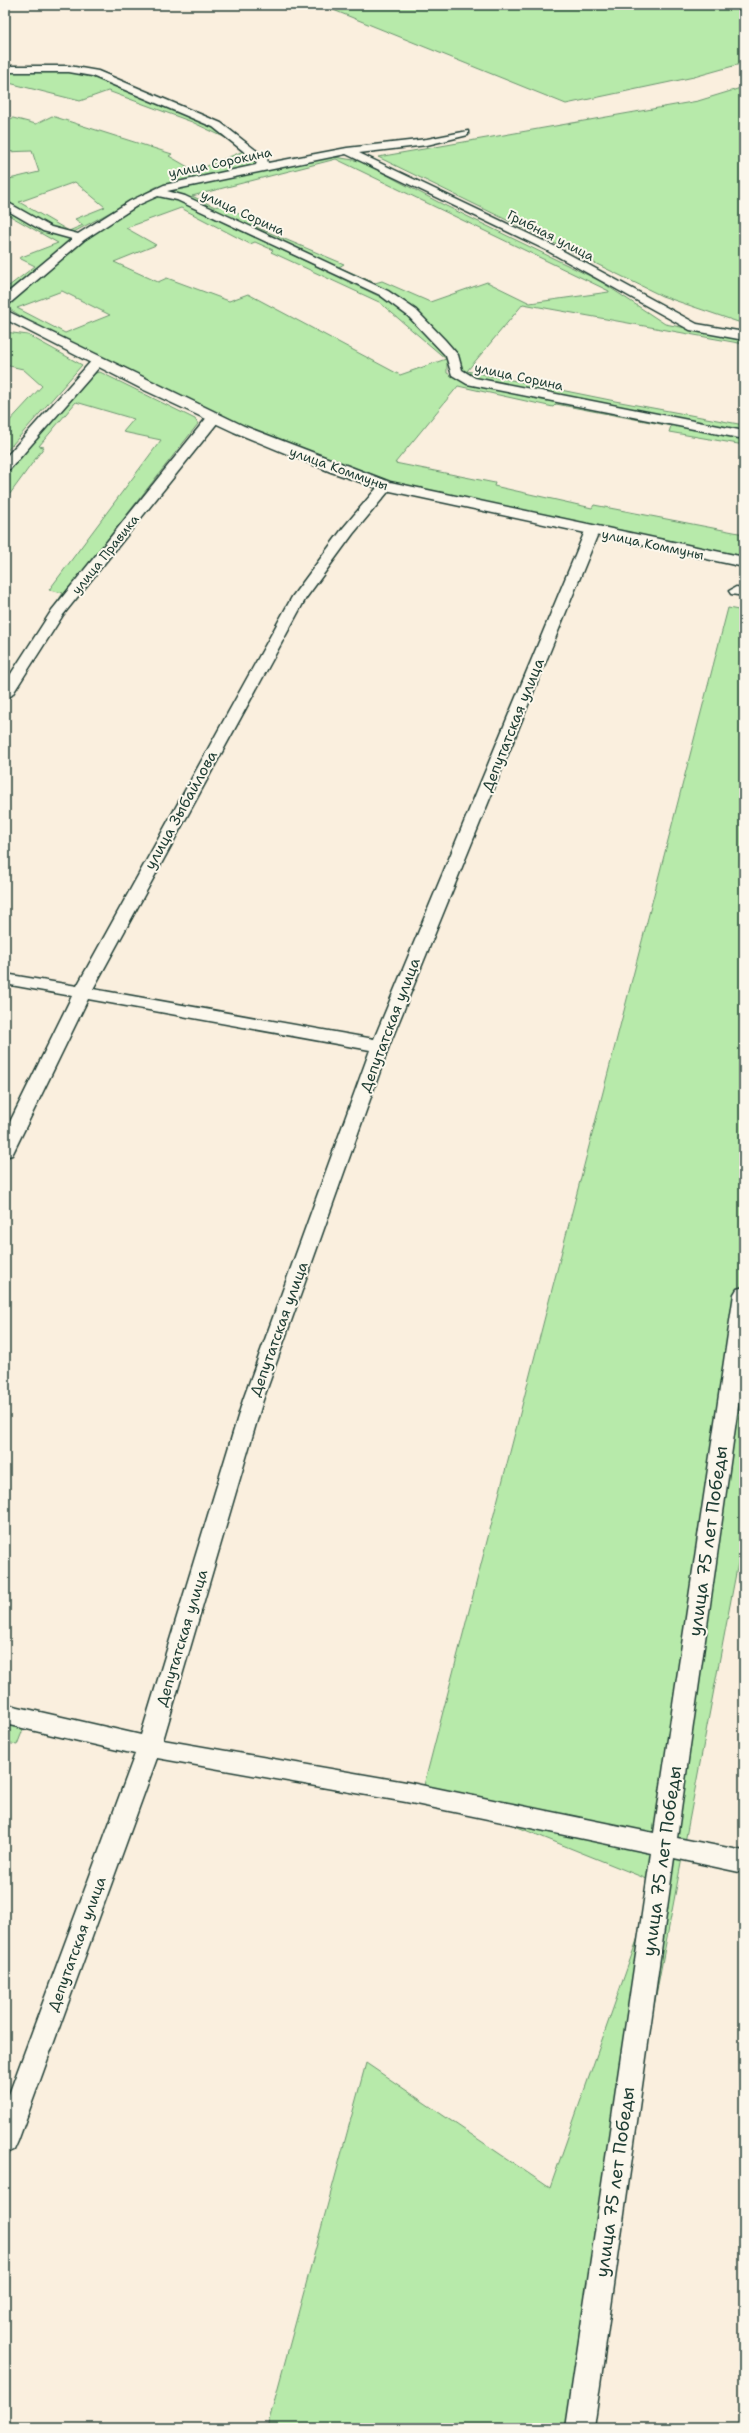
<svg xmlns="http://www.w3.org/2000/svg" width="749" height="2433" font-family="'Shantell Sans',sans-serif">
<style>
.green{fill:#b7eaaa;stroke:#6b946f;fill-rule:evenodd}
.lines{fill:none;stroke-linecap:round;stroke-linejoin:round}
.minor-casing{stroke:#1f3d34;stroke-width:3}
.tertiary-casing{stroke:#1f3d34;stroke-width:3}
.minor{fill:#fbf7ec;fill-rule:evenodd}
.tertiary{fill:#fbf7ec;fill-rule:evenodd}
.labels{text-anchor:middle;stroke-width:4;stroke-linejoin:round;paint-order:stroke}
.far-street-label{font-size:13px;fill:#1f3d34;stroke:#fbf7ec}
.street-label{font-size:15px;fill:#1f3d34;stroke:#fbf7ec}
.near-street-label{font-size:18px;fill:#1f3d34;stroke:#fbf7ec}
</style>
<rect width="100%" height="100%" fill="#faefde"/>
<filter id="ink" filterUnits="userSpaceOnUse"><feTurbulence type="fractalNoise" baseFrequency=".025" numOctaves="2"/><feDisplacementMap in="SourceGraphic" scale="8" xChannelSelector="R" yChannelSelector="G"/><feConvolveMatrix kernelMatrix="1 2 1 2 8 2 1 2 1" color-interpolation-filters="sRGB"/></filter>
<g filter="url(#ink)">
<!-- green -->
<path class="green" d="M 321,5 L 744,5 L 744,63 L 694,77 L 566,104 Z
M 5,70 L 73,72 L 89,75 C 117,84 213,120 230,140 L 192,122 L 108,91 L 80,101 L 5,82 Z
M 744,87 L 744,324 L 662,296 L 378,157 L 698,101 Z
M 52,116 L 172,154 L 169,156 L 195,171 L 246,150 L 258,160 L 256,165 L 249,167 L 156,187 L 74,232 L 54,230 L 5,201 L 5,180 L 39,172 L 32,151 L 5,152 L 5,119 L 13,118 L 36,124 ZM 75,182 L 105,207 L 75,219 L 83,225 L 69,231 L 19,202 Z
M 328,156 L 360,161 L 440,203 L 600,281 L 665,324 L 744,339 L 744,344 L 523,304 L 467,371 L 615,401 L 744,425 L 744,431 L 467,377 L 456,369 L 457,352 L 411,308 L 165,190 ZM 336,159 L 609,291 L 609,292 L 530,303 L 487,282 L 430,302 L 382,281 L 375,283 L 339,267 L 344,264 L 256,227 L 260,225 L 222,205 L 215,207 L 192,196 Z
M 155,196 L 174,199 L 389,301 L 399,308 L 447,357 L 447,373 L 461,381 L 486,388 L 744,437 L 744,445 L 669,432 L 671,426 L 556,404 L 553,407 L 458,386 L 395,463 L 495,483 L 494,486 L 592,508 L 594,505 L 744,534 L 744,558 L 378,480 L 283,445 L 55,337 L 6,307 L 7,303 L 67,253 L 96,232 ZM 181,208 L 250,244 L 255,242 L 273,250 L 271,252 L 379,302 L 446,359 L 400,375 L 248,294 L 229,301 L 167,278 L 158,282 L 114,262 L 156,245 L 126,228 ZM 62,291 L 110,315 L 65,333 L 17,308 Z
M 5,208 L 71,239 L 5,295 L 5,284 L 9,286 L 35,266 L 19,258 L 58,243 L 5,213 Z
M 5,332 L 28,335 L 82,365 L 5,453 L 5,426 L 42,386 L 23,369 L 5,365 Z
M 100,372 L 195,419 L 198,424 L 52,610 L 63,593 L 49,590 L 161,440 L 123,432 L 134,419 L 76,402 L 39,446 L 44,447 L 7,498 L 5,497 L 5,465 L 86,375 Z
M 728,608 L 744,611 L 744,1531 L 574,2428 L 267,2428 L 366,2063 L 550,2188 L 657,1883 L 423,1789 Z
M 5,1723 L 24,1727 L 17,1745 L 7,1743 L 5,1749 Z"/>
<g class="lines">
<!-- minor casing -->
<g class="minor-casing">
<path id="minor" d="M 5,66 L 69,66 L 98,71 L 221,123 L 267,159 L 268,163 L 347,148 L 427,139 L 468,131 L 468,135 L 427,145 L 359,153 L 554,246 L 697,324 L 744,332 L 744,340 L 690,330 L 546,250 L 346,154 L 167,191 L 185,196 L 388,291 L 416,310 L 445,340 L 458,355 L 462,370 L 475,378 L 744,431 L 744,439 L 467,384 L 452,375 L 446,356 L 408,316 L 380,295 L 177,200 L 158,196 L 138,205 L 84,240 L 9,304 L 5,305 L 5,295 L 72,239 L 43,231 L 5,209 L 5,201 L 51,227 L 78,234 L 130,201 L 164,185 L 256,165 L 257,162 L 213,127 L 92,76 L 69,72 L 5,72 Z
M 98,357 L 104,361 L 102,364 L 10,469 L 5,470 L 5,458 L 94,358 Z
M 213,415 L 218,416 L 219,419 L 218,422 L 63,615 L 12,695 L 5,699 L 5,683 L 52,610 L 208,416 Z
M 386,482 L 393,486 L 353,534 L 306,598 L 93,989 L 374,1039 L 585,531 L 592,527 L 599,531 L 389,1046 L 263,1400 L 163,1740 L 406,1782 L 654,1833 L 734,1294 L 737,1289 L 744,1287 L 744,1364 L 677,1838 L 744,1851 L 744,1873 L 674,1858 L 594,2428 L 566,2428 L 651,1853 L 406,1802 L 157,1758 L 18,2141 L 14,2150 L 5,2154 L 5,2105 L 135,1754 L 5,1724 L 5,1704 L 141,1735 L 243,1400 L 370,1050 L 88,999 L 14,1151 L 12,1155 L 5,1157 L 5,1132 L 72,996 L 5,984 L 5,974 L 77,986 L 292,597 L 343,528 L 381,483 Z
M 736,587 L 744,588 L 744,596 L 731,594 L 729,591 Z"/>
</g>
<!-- tertiary casing -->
<g class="tertiary-casing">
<path id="tertiary" d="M 5,310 L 244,426 L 390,482 L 744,557 L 744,567 L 381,489 L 331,472 L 234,432 L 140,388 L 5,319 Z"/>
</g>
<!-- minor -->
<use href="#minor" class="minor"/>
<!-- tertiary -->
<use href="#tertiary" class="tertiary"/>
</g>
</g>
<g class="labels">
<!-- far-street labels -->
<g class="far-street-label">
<text transform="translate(220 162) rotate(-12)" y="5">улица Сорокина</text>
<text transform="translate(243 212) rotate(25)" y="5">улица Сорина</text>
<text transform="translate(551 235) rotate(27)" y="5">Грибная улица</text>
<text transform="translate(519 376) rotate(12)" y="5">улица Сорина</text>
<text transform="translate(339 468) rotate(20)" y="5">улица Коммуны</text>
<text transform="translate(653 544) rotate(12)" y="5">улица Коммуны</text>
<text transform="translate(105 554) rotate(-51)" y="5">улица Правика</text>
</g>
<!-- street labels -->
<g class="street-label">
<text transform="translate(513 725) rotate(-68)" y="5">Депутатская улица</text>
<text transform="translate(181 810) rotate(-61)" y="5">улица Зыбайлова</text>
<text transform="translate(390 1025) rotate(-69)" y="5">Депутатская улица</text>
<text transform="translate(279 1329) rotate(-70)" y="5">Депутатская улица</text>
<text transform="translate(182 1638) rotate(-73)" y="5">Депутатская улица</text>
<text transform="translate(77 1944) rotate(-70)" y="5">Депутатская улица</text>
</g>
<!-- near-street labels -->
<g class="near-street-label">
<text transform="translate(708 1541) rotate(-82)" y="6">улица 75 лет Победы</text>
<text transform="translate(662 1861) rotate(-82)" y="6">улица 75 лет Победы</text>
<text transform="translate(615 2182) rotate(-82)" y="6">улица 75 лет Победы</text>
</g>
</g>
<!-- margin -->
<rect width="749" height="2433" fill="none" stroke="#fbf7ec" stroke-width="20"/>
<rect x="10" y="10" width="729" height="2413" fill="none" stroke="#1f3d34" stroke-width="1.5" filter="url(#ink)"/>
</svg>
